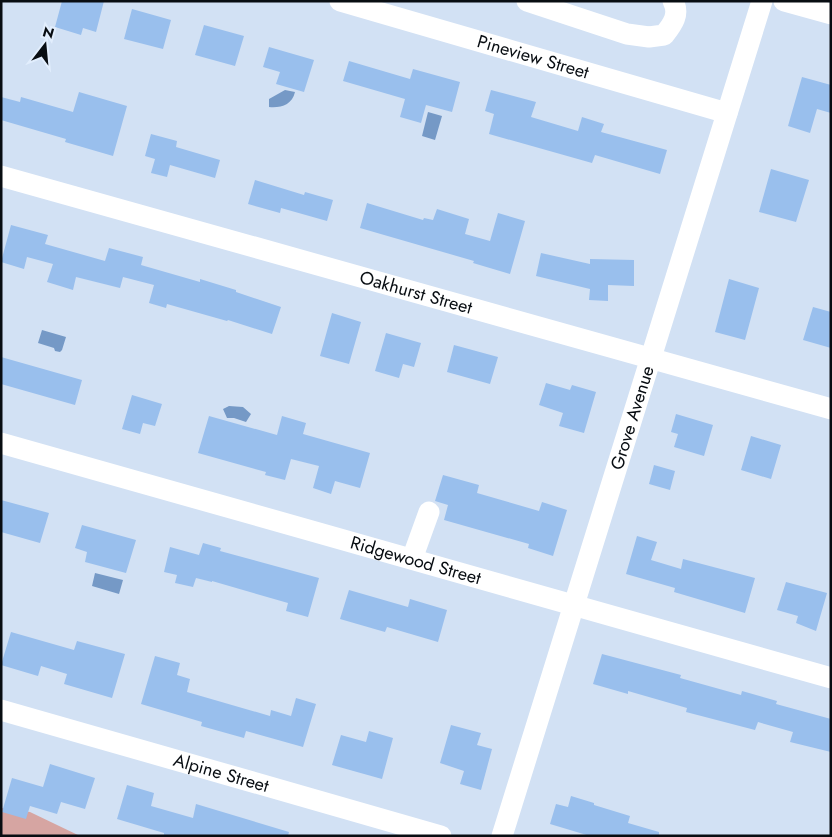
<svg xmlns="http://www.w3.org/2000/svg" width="832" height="837" font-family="Jost,sans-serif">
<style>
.green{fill:#d6a5a2}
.water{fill:#7599c6}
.building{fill:#99bfed}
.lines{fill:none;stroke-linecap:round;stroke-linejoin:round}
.minor{stroke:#fff;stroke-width:21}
.labels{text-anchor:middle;stroke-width:4;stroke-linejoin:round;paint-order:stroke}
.street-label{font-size:18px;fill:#080d12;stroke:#e2eefd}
</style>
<rect width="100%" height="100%" fill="#d2e1f4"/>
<!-- green -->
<path class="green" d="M 1,808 L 30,812 L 80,836 L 1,836 Z"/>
<!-- water -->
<path class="water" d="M 285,90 L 295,92 C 292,105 281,108 269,107 L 269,99 Z
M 428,112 L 442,116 L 435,140 L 422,136 Z
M 42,330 L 66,337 L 62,350 L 60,352 L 55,351 L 54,348 L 38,343 Z
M 229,406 L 243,407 L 251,414 L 246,422 L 234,418 L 227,418 L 223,409 Z
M 95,573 L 123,580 L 119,594 L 92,586 Z"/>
<!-- building -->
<path class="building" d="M 62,1 L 104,1 L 96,32 L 83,28 L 81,35 L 55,27 Z
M 132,9 L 171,20 L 163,49 L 124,39 Z
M 204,25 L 244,36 L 235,66 L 195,55 Z
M 269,47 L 314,60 L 304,92 L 276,84 L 280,72 L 263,67 Z
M 349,61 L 410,79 L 413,69 L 460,82 L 452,112 L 426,105 L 421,123 L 400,117 L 405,99 L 343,81 Z
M 802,77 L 831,85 L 831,113 L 817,109 L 810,133 L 788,126 Z
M 491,90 L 536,102 L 531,117 L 578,131 L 582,117 L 604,124 L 601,132 L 667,150 L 660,174 L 595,155 L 592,163 L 489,134 L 494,114 L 485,111 Z
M 79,92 L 127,106 L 113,156 L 65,142 L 66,139 L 1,120 L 1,97 L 20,102 L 21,97 L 73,112 Z
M 151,134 L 177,141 L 176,147 L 220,160 L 215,178 L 170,165 L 167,177 L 151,173 L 155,159 L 145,156 Z
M 771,169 L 809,180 L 796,222 L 759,212 Z
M 255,180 L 304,195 L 305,192 L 333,200 L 327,221 L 281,208 L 280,213 L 248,204 Z
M 367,203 L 423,220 L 424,218 L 433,220 L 437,209 L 469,219 L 465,234 L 490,241 L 498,213 L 525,221 L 510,274 L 473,263 L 474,261 L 360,228 Z
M 11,225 L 48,235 L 45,244 L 105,261 L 109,248 L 143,257 L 141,265 L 200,282 L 200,279 L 236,290 L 236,292 L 281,307 L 272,334 L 228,320 L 227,321 L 167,304 L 166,308 L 149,303 L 154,285 L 123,277 L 120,288 L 76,277 L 73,290 L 47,282 L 53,264 L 27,257 L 24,269 L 1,262 Z
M 541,253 L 590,264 L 590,259 L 634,260 L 634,286 L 608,285 L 608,301 L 589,300 L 590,289 L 536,276 Z
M 729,279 L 759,288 L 745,340 L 715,332 Z
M 813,307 L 831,312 L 831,348 L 803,340 Z
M 332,313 L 361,322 L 349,364 L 320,356 Z
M 386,333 L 421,343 L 414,367 L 403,364 L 399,378 L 375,371 Z
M 454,345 L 498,357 L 490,384 L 447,372 Z
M 1,357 L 82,380 L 75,405 L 1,384 Z
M 546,383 L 570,390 L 572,385 L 596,392 L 584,433 L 559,426 L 563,413 L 539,405 Z
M 132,395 L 162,404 L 155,426 L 143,423 L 140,434 L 122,429 Z
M 676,414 L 713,425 L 704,456 L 674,447 L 678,434 L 671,432 Z
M 209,416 L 277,435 L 282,416 L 306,423 L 303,434 L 370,453 L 360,488 L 335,481 L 331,494 L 313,488 L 319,466 L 291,459 L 285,480 L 265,475 L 266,472 L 198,453 Z
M 751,436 L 781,445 L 771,479 L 741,470 Z
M 654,465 L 675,471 L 670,490 L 649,484 Z
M 443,475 L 479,485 L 477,493 L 539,511 L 542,502 L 567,510 L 553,556 L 528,548 L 529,544 L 444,520 L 448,505 L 435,501 Z
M 1,500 L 49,513 L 40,543 L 1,532 Z
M 82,525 L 136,540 L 126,573 L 85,562 L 87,552 L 75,548 Z
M 637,536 L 657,542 L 651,560 L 681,569 L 683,559 L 755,578 L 745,613 L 674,592 L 675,588 L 626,574 Z
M 203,543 L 221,548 L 220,551 L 319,578 L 308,617 L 286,611 L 288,603 L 212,581 L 212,582 L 196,578 L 193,587 L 175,583 L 177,575 L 164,572 L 170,547 L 199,555 Z
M 786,582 L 827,593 L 816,631 L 796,623 L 798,616 L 777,610 Z
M 349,590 L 408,607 L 410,599 L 447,610 L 438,642 L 387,627 L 385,632 L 340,619 Z
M 11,632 L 74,650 L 77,641 L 125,654 L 112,698 L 64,684 L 67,674 L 41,666 L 38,676 L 1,665 Z
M 602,654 L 681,675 L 680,678 L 741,695 L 742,691 L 777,701 L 776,704 L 831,719 L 831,752 L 790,742 L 793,732 L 758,722 L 755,730 L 686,712 L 687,708 L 628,691 L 628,694 L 593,684 Z
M 155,656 L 180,663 L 177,675 L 190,679 L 187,692 L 270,716 L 271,710 L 291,716 L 296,698 L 316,704 L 303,747 L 246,731 L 244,738 L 201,726 L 202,722 L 141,704 Z
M 451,725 L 481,733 L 477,745 L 492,749 L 481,790 L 460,784 L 464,771 L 440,763 Z
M 369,731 L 393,738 L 382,779 L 332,765 L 341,735 L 366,742 Z
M 50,764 L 95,778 L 85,809 L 61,802 L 57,814 L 30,806 L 26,819 L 2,812 L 12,778 L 43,787 Z
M 127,785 L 154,793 L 151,806 L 193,818 L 196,804 L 289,832 L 288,836 L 164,836 L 164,833 L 117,819 Z
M 571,796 L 594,803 L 594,805 L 630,816 L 628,823 L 659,832 L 659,836 L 590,836 L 550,824 L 556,804 L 568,807 Z"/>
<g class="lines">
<!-- minor -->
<g class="minor">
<path id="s1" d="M 340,1 L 727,113"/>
<path d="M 527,1 L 627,34 L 649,37 L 664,35 C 673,24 680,14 673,1"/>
<path d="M 784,1 L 831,14"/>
<path id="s2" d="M 1,176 L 831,409"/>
<path id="s3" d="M 1,443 L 831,678"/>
<path d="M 412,559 L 429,512"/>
<path id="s4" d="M 1,710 L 441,836"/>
<path id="s5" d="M 502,836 L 762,1"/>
</g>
</g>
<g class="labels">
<!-- street labels -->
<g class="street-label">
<text dy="6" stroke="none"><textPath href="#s1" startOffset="201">Pineview Street</textPath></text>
<text dy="6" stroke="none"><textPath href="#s2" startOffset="431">Oakhurst Street</textPath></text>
<text dy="6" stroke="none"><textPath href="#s5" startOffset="438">Grove Avenue</textPath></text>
<text dy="6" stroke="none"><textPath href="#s3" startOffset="431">Ridgewood Street</textPath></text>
<text dy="6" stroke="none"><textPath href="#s4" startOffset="229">Alpine Street</textPath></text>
</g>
</g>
<!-- border -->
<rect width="832" height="837" fill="none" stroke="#080d12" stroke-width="5"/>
<!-- north arrow -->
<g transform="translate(45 45) rotate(16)" stroke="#e2eefd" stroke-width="4" paint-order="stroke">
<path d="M0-4L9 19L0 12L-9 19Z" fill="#080d12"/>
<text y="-8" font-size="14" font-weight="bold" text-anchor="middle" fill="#080d12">N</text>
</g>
</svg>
